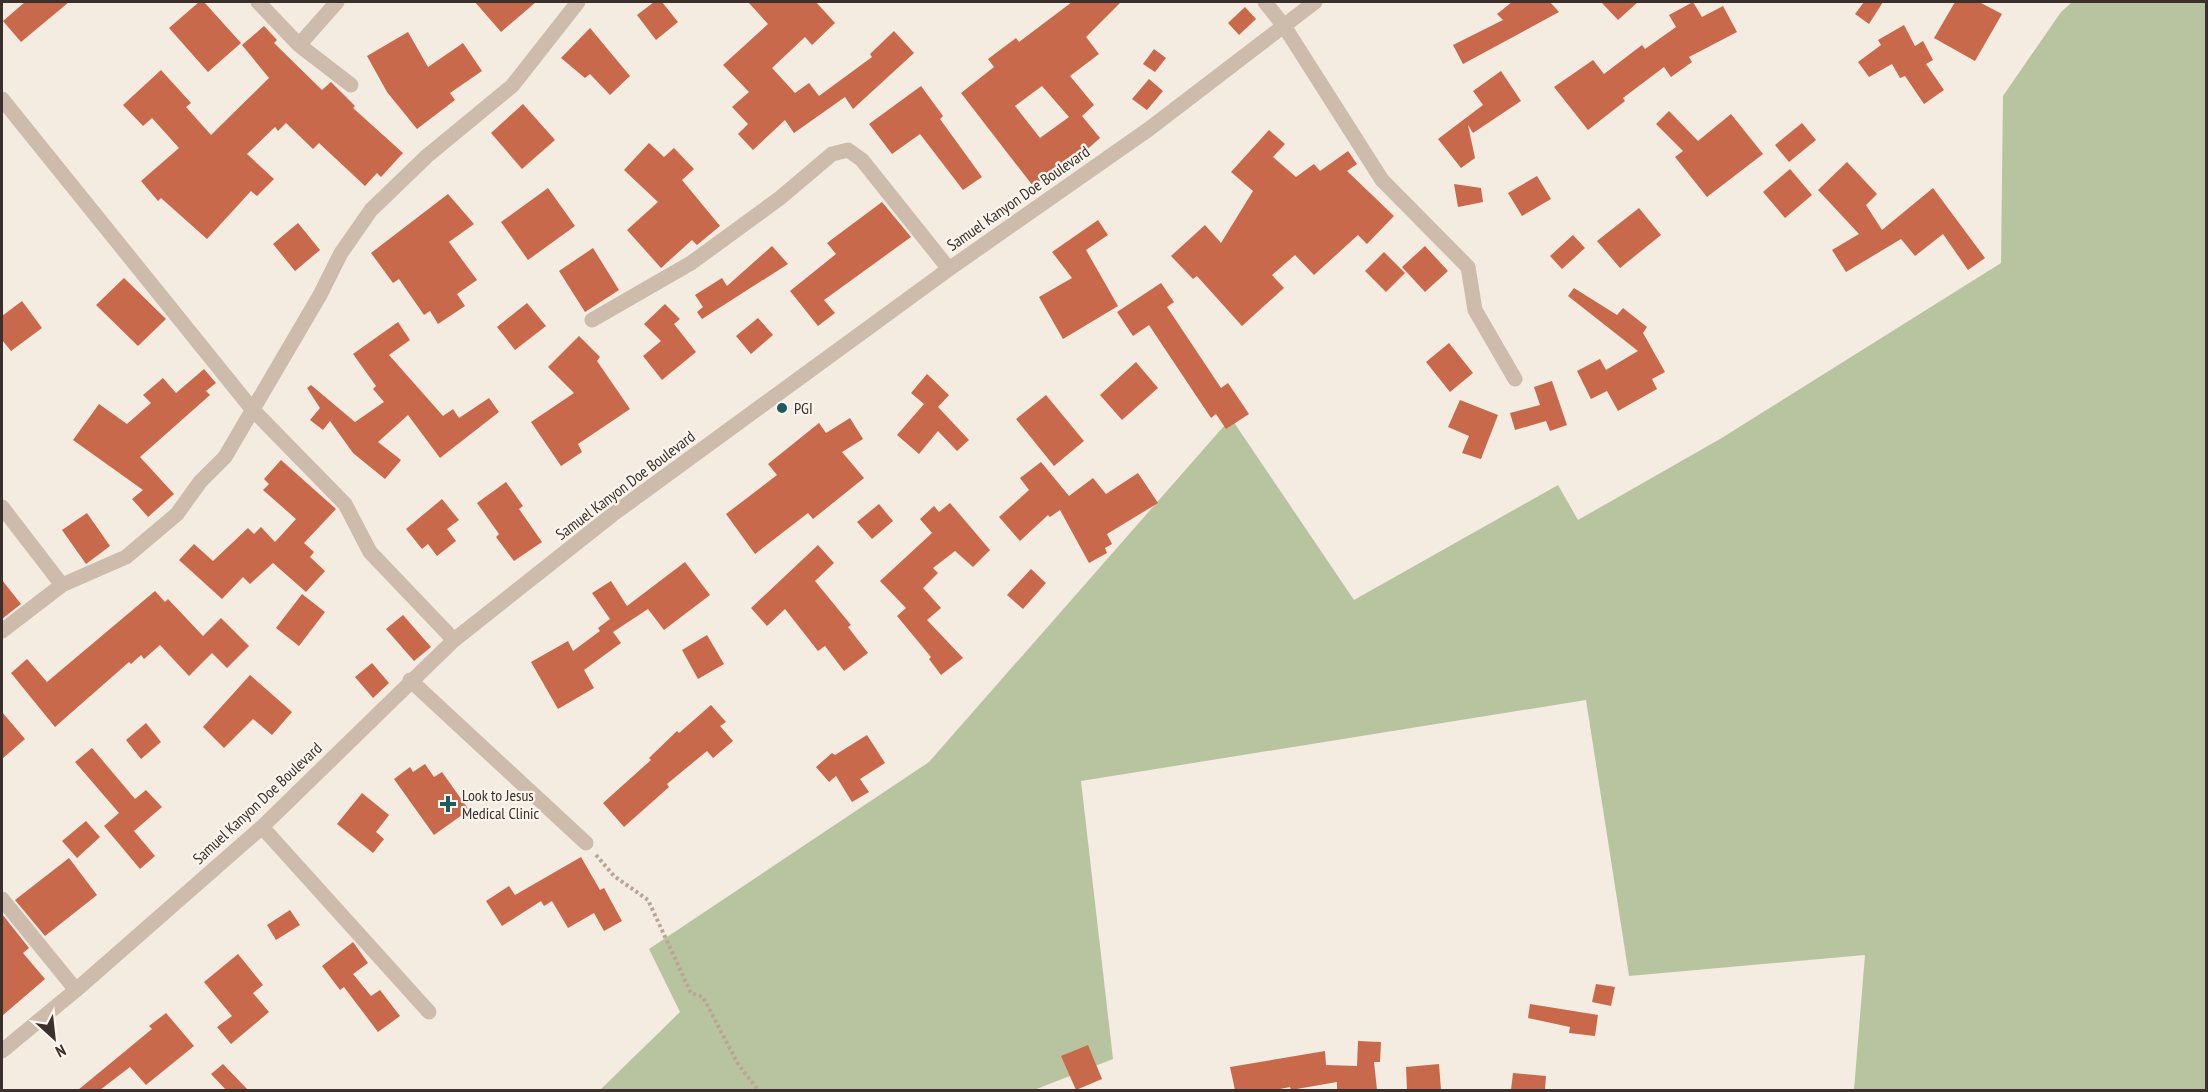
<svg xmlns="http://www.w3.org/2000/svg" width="2208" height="1092" font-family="'PT Sans Narrow',sans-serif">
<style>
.green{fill:#b8c4a0}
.building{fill:#c8694b;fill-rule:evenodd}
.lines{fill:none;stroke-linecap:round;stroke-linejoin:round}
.path{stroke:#b9a596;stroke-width:4;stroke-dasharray:3 3;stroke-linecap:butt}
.minor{stroke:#cdbbac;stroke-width:15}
.poi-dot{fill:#1f5a5e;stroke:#fbf5ee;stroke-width:2}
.labels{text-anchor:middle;stroke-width:4.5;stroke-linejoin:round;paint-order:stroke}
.street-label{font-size:16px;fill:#3b302b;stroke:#fbf5ee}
.poi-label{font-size:16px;fill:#3b302b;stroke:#fbf5ee;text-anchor:start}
</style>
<rect width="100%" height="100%" fill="#f4ebe1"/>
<!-- green -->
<path class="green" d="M 2072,2 L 2206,2 L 2206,1090 L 1854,1090 L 1865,955 L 1629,976 L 1586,700 L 1081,781 L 1113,1059 L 1034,1090 L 600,1090 L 680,1012 L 649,949 L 929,762 L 1231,418 L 1354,600 L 1558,485 L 1578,520 L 1720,439 L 2001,263 L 2003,96 L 2061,12 Z"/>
<!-- building -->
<path class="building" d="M 25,2 L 69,2 L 21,42 L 3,21 Z
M 199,2 L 204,2 L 241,43 L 208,72 L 169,28 Z
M 475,2 L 536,2 L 501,32 Z
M 654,2 L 662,2 L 678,22 L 656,40 L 637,15 Z
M 748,2 L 816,2 L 835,23 L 812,45 L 805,37 L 772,68 L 795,93 L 809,83 L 819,96 L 872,57 L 870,54 L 894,31 L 914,53 L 853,109 L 845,97 L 794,133 L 785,120 L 753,150 L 738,134 L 748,124 L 732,107 L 749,92 L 723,65 L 768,24 Z
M 1072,2 L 1121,2 L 1086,37 L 1099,54 L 1070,76 L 1094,105 L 1082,116 L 1100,138 L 1083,153 L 1081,150 L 1033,186 L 961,93 L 994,67 L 988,59 L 1016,38 L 1019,42 ZM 1042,86 L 1069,117 L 1040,138 L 1015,106 Z
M 1512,2 L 1550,2 L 1559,12 L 1463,64 L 1453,45 L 1503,20 L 1497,14 Z
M 1601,2 L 1638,2 L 1618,20 Z
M 1693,2 L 1702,17 L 1723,6 L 1737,32 L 1689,57 L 1692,62 L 1671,77 L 1664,67 L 1623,98 L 1625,101 L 1588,130 L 1554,87 L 1593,60 L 1604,74 L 1642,45 L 1645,49 L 1676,27 L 1669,15 Z
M 1864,2 L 1883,2 L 1869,24 L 1855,14 Z
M 1955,2 L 1979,2 L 2002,14 L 1975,61 L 1934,38 Z
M 1245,7 L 1256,19 L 1239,35 L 1228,23 Z
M 1904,25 L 1915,46 L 1923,41 L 1933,60 L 1926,64 L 1944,90 L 1924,104 L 1905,76 L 1900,78 L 1892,64 L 1869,77 L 1858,62 L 1881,45 L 1878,40 Z
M 264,26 L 277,40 L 274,43 L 322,90 L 331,82 L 355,106 L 353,108 L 403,153 L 381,177 L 377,173 L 365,186 L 319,143 L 313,149 L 286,123 L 278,131 L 275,127 L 247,154 L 274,179 L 257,196 L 251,191 L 207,239 L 161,198 L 158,201 L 141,181 L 179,148 L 152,118 L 143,126 L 123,105 L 161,70 L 191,103 L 186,107 L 211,135 L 269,78 L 242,45 Z
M 590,28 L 630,76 L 610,95 L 590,74 L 585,78 L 561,58 Z
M 408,32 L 428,67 L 463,43 L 482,71 L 450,93 L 455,100 L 417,129 L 387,92 L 367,56 Z
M 1154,49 L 1166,58 L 1155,72 L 1143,64 Z
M 1501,71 L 1521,101 L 1473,133 L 1468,125 L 1475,158 L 1461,168 L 1438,139 L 1483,105 L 1473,91 Z
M 1149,79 L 1163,91 L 1147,110 L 1132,99 Z
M 921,86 L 943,116 L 940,119 L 982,177 L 963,190 L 920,134 L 892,154 L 869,124 Z
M 523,104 L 555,140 L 522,169 L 491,133 Z
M 1669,111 L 1698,141 L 1731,114 L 1763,154 L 1707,197 L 1675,157 L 1683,151 L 1656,124 Z
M 1802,123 L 1816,140 L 1789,162 L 1775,145 Z
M 1269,130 L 1285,144 L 1273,157 L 1296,177 L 1314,164 L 1320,171 L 1348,151 L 1357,164 L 1347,171 L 1394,216 L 1367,244 L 1358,235 L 1314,275 L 1295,255 L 1272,275 L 1284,288 L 1242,326 L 1197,276 L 1193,279 L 1171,256 L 1205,225 L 1221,243 L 1253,191 L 1231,172 Z
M 649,143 L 664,157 L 674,148 L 694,169 L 682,180 L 720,226 L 697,245 L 692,240 L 661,268 L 627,230 L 658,202 L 624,170 Z
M 1847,162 L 1877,194 L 1866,205 L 1882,230 L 1933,188 L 1985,258 L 1968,270 L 1943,234 L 1915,256 L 1901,239 L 1846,272 L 1832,250 L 1859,234 L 1818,190 Z
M 1790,169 L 1812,195 L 1785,218 L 1763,192 Z
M 1537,176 L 1551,199 L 1522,216 L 1508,193 Z
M 1454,184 L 1481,188 L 1483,202 L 1458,207 Z
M 548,188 L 575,226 L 528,260 L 501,222 Z
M 448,194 L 474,224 L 449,242 L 477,280 L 457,294 L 465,306 L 438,324 L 430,311 L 424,315 L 399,279 L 393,283 L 371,253 Z
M 882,202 L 911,237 L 824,300 L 835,313 L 818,326 L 790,291 L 836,254 L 827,243 Z
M 1639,208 L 1661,235 L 1620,268 L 1597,241 Z
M 1098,220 L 1108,235 L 1086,250 L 1118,306 L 1063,339 L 1039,297 L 1072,278 L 1052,252 Z
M 298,223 L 320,250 L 295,271 L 273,244 Z
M 1573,235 L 1585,248 L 1562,269 L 1550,256 Z
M 772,246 L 788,264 L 702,319 L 697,312 L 703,307 L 695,295 L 722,278 L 727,286 Z
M 1425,246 L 1448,271 L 1425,292 L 1402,267 Z
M 593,248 L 619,290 L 585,312 L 559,271 Z
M 1384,252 L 1405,273 L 1386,292 L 1365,271 Z
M 124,278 L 166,319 L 138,346 L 96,305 Z
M 1161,283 L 1174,302 L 1167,307 L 1221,388 L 1228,383 L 1249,414 L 1226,429 L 1216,414 L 1211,418 L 1149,325 L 1133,336 L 1117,312 Z
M 1574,288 L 1617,315 L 1623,308 L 1647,327 L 1643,333 L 1665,372 L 1652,379 L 1657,389 L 1618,411 L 1607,391 L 1591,399 L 1577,371 L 1600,359 L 1606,370 L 1638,351 L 1568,296 Z
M 22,301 L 42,328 L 11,351 L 2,340 L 2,316 Z
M 527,303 L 546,326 L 515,350 L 497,327 Z
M 665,304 L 680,319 L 674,324 L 696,352 L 662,380 L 643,356 L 661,341 L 644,324 Z
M 758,318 L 773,335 L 751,354 L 736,336 Z
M 398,322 L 410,340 L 389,355 L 443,416 L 453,409 L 459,418 L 489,398 L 499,412 L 440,458 L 408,415 L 378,442 L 401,460 L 385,479 L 353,453 L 330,421 L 323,430 L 310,420 L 320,408 L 307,388 L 311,385 L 355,422 L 384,402 L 373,389 L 376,386 L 353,354 Z
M 579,336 L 600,357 L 597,361 L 630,409 L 578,444 L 582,452 L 561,466 L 531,422 L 574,393 L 548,367 Z
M 1449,343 L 1473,373 L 1450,392 L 1426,362 Z
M 1136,362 L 1158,388 L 1122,420 L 1100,395 Z
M 204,369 L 216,383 L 206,391 L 210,395 L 140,457 L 174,494 L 148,517 L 132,499 L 143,490 L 73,440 L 99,404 L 127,424 L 151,403 L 143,395 L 163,378 L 176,393 Z
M 927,374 L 949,395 L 938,407 L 969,440 L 957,451 L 938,431 L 919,454 L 897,435 L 924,404 L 911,393 Z
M 1552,381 L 1567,425 L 1550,431 L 1546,421 L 1515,430 L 1510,413 L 1540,405 L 1534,387 Z
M 1046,395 L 1084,441 L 1054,466 L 1016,419 Z
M 1460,400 L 1498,415 L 1481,459 L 1462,453 L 1469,436 L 1448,427 Z
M 850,418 L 863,439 L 842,452 L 864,478 L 813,519 L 808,513 L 755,554 L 726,514 L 777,475 L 768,464 L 819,423 L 826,433 Z
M 281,460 L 336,509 L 304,543 L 314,552 L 310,557 L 325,571 L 306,592 L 273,563 L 250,584 L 243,577 L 222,599 L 179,560 L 194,544 L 213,561 L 248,528 L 254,534 L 261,527 L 275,542 L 296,519 L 263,490 L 269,484 L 264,479 Z
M 1041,462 L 1069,496 L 1093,478 L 1106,494 L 1138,473 L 1158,503 L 1107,534 L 1112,544 L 1105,548 L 1107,553 L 1089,563 L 1060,510 L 1050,517 L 1048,515 L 1020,541 L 999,517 L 1029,490 L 1020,478 Z
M 506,482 L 523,506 L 519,509 L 542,542 L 514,561 L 496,537 L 499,534 L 477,503 Z
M 442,499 L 459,520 L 447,529 L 456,541 L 437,556 L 428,544 L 422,549 L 406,529 Z
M 950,503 L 990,550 L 973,567 L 955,551 L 933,568 L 938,573 L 923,588 L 941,608 L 927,620 L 963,658 L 941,675 L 929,659 L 931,657 L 897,616 L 906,608 L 880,581 L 932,533 L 920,519 L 934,506 L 939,512 Z
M 879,504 L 893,521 L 872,539 L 857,522 Z
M 87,513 L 110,546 L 86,564 L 62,530 Z
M 818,545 L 834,563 L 815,581 L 851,625 L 848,627 L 868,653 L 844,671 L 825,646 L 818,651 L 785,609 L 767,626 L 751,608 Z
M 685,562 L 710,595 L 664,630 L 648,609 L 613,632 L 621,643 L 584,670 L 594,688 L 558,709 L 531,662 L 568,641 L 573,651 L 600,631 L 598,628 L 610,619 L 592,593 L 611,581 L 627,606 Z
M 1031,569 L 1046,583 L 1023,609 L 1007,595 Z
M 2,580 L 21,604 L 2,619 Z
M 155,591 L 165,602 L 168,599 L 203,636 L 221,618 L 249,646 L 227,668 L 212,653 L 189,676 L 160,645 L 144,659 L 141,655 L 131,664 L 129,662 L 55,727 L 11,673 L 27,659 L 47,682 Z
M 302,594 L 325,612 L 299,646 L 276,628 Z
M 403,615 L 431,647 L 414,661 L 386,629 Z
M 707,635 L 724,664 L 698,679 L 682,650 Z
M 372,663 L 389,683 L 373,698 L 355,677 Z
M 250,675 L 292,712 L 272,735 L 253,719 L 224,748 L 203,727 Z
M 711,705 L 726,722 L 720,726 L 733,741 L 713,758 L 707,751 L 667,784 L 669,787 L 624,827 L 603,803 L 651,760 L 649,758 L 677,731 L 679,733 Z
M 2,712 L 25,739 L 2,759 Z
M 146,723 L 161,742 L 141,759 L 126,740 Z
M 867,735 L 885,763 L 860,779 L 869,792 L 852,802 L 836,776 L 829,782 L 816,767 L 832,753 L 835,755 Z
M 92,748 L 135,799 L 146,790 L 162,807 L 134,831 L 155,856 L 140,869 L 104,826 L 119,813 L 75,762 Z
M 425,764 L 434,777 L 442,772 L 469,810 L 434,835 L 394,779 L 410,767 L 413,772 Z
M 362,793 L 389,815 L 376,832 L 384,839 L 373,853 L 337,824 Z
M 86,821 L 100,837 L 77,858 L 62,841 Z
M 581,857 L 600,890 L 604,888 L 622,921 L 604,931 L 594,913 L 568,928 L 552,901 L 544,906 L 541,901 L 502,926 L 486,901 L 509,886 L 515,895 Z
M 69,858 L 97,895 L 45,936 L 15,900 Z
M 290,910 L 300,925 L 276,940 L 267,925 Z
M 2,914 L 29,948 L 23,953 L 45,979 L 2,1016 Z
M 353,942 L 368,963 L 353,974 L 371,996 L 380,990 L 400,1016 L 378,1032 L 344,987 L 340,990 L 322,966 Z
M 238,954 L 263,985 L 253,993 L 269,1012 L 231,1044 L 217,1027 L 232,1016 L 204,982 Z
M 1596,984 L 1615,987 L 1611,1006 L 1592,1002 Z
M 1530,1004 L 1598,1015 L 1595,1036 L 1569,1033 L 1570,1027 L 1528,1018 Z
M 166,1013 L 194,1046 L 146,1085 L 130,1067 L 100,1090 L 78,1090 L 152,1029 L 149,1026 Z
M 1358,1041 L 1381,1042 L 1380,1062 L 1374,1062 L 1377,1090 L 1337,1090 L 1337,1082 L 1291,1090 L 1290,1087 L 1275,1090 L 1235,1090 L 1230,1067 L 1325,1051 L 1326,1065 L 1357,1066 Z
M 1088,1045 L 1102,1079 L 1076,1090 L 1061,1056 Z
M 223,1064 L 248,1090 L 226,1090 L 211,1074 Z
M 1439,1064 L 1441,1090 L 1407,1090 L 1406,1067 Z
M 1513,1073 L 1546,1076 L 1545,1090 L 1511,1090 Z"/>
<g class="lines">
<!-- path -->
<path class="path" d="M 596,855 L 614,876 L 648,900 L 691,993 L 703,997 L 738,1064 L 758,1090"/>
<!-- minor -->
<path class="minor" d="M 258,2 L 299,45
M 337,2 L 299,45 L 351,85
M 1265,2 L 1284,26 L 1382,180 L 1468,267 L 1475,310 L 1515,379
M 2,99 L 252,409 L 345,504 L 370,552 L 454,640
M 592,320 L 691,263 L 780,198 L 832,154 L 848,150 L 862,160 L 949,269
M 2,507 L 62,585
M 2,631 L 62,585 L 126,557 L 177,514 L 200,482 L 225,457 L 320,295 L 341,253 L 371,210 L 427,156 L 512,86 L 578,2
M 410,680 L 586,843
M 262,827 L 429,1012
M 2,899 L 76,990
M 2,1051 L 76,990 L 262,827 L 454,640 L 612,515 L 949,269 L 1149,129 L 1315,2"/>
</g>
<!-- markers -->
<g class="poi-dot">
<circle cx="782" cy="408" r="6"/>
<path d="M445 795h6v6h6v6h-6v6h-6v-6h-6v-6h6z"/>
</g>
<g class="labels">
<!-- street labels -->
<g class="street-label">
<text transform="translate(1018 198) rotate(-35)" y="6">Samuel Kanyon Doe Boulevard</text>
<text transform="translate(625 485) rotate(-37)" y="6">Samuel Kanyon Doe Boulevard</text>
<text transform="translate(257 803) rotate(-43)" y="6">Samuel Kanyon Doe Boulevard</text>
</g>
<!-- poi labels -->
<g class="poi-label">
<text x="794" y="414">PGI</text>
<text x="462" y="801">Look to Jesus<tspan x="462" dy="18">Medical Clinic</tspan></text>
</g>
</g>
<!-- border -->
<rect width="2208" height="1092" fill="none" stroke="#3b302b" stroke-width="6"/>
<!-- north arrow -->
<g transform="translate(54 1038) rotate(153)" stroke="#fbf5ee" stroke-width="4.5" paint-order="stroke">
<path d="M0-4.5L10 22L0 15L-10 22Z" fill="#3b302b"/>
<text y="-9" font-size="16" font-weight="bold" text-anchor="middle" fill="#3b302b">N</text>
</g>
</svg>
